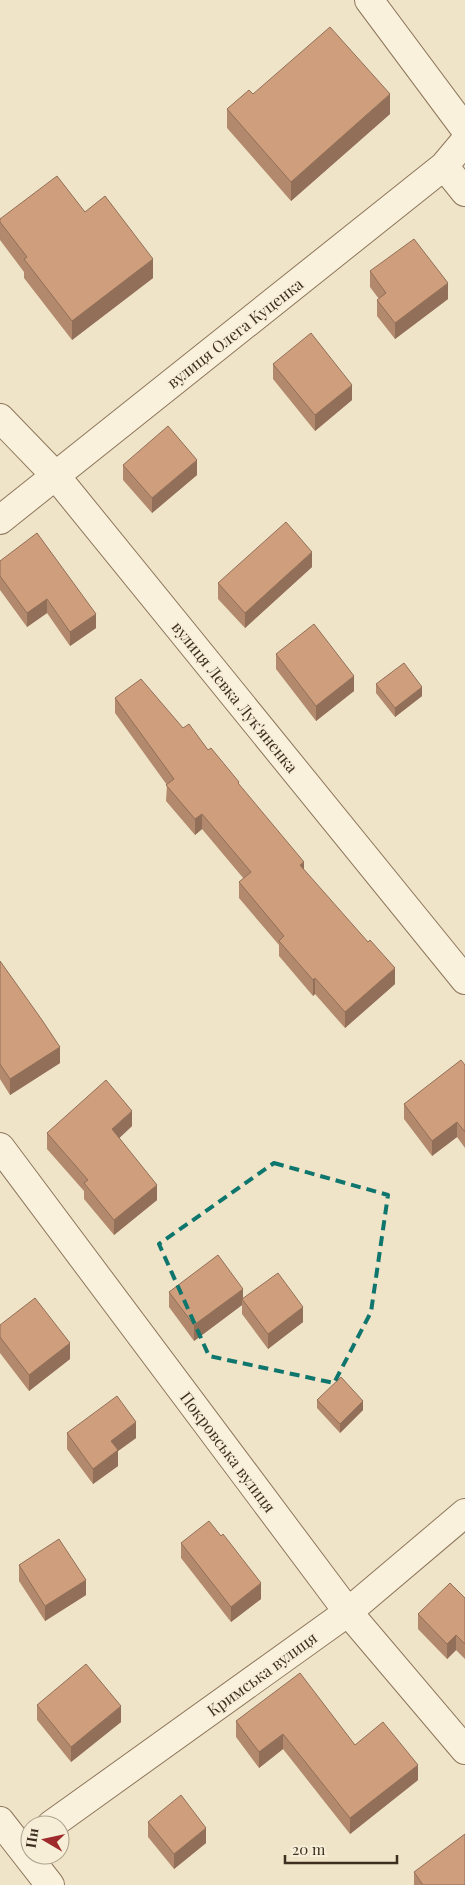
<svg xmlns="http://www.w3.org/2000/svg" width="465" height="1885" font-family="'Playfair Display',serif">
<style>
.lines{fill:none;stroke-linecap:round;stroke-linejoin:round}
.minor-casing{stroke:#8d765c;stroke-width:30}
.minor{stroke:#faf1dc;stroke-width:28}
.wall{fill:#b2896c}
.shaded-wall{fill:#916f58}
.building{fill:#cf9f7d;stroke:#916f58}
.marked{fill:none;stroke:#0f766e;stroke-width:4;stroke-dasharray:10 6;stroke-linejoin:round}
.labels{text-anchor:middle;stroke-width:4;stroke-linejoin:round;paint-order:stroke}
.street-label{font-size:16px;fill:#3d2e20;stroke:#f7eed8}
</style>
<rect width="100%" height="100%" fill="#f0e4c8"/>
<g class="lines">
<!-- minor casing -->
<g class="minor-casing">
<path id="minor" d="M 369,0 L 465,129
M 444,166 L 465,192
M 0,418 L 55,475 L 465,980
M 0,520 L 444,166 L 465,141
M 0,1147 L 348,1612 L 465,1750
M 0,1821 L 50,1885
M 51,1825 L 348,1612 L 465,1513"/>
</g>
<!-- minor -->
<use href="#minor" class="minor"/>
</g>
<!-- wall -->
<path class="wall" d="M 253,94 L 390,114 L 291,201 L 227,128 L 227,109 Z
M 85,212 L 153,278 L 72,340 L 24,278 L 24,272 L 0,240 L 0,219 Z
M 370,271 L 448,299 L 395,339 L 377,316 L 377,300 L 379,299 L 370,287 Z
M 273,364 L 352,400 L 315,431 L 273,379 Z
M 123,465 L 197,475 L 152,513 L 123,480 Z
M 0,561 L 96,628 L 70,646 L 47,613 L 27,627 L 0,590 Z
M 312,567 L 245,628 L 218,599 L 218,583 Z
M 276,654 L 354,691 L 316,721 L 276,669 Z
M 376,684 L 422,696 L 395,717 L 376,693 Z
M 115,698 L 183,728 L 208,750 L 239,785 L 304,870 L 395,984 L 345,1028 L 315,994 L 313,996 L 279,956 L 279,945 L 239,898 L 239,882 L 244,879 L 202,829 L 195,835 L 166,801 L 167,785 L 115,713 Z
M 0,961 L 60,1063 L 10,1095 L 0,1079 Z
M 465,1065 L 465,1148 L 457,1137 L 432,1156 L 404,1119 L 404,1104 Z
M 132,1126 L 119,1138 L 157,1200 L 114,1235 L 84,1199 L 84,1191 L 47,1149 L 47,1133 Z
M 169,1292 L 243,1298 L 303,1322 L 268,1349 L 242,1314 L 242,1305 L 194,1341 L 169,1307 Z
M 0,1325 L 70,1359 L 29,1391 L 0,1353 Z
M 317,1400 L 363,1410 L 340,1433 L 317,1408 Z
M 67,1433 L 136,1438 L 118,1451 L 118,1466 L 93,1484 L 67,1449 Z
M 181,1543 L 261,1599 L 231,1622 L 181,1558 Z
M 19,1565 L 86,1595 L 45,1621 L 19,1581 Z
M 465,1598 L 465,1659 L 456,1650 L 447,1659 L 418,1629 L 418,1614 Z
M 37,1705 L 121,1722 L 71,1762 L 37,1720 Z
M 236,1721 L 355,1745 L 418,1780 L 350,1834 L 283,1749 L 259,1768 L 236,1737 Z
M 148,1822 L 206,1843 L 174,1869 L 148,1837 Z
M 414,1872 L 465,1885 L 414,1885 Z"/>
<!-- shaded-wall -->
<path class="shaded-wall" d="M 390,94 L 390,114 L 291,201 L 291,182 Z
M 153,259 L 153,278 L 72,340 L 72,321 Z
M 448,283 L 448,299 L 395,339 L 395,323 Z
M 352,385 L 352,400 L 315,431 L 315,415 Z
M 197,460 L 197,475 L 152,513 L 152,498 Z
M 312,552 L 312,567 L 245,628 L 245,613 Z
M 47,599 L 47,613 L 27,627 L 27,613 Z
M 96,614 L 96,628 L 70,646 L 70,632 Z
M 354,676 L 354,691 L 316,721 L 316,706 Z
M 422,687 L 422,696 L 395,717 L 395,708 Z
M 202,814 L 202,829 L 195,835 L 195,819 Z
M 304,862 L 304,877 L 300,865 Z
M 395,968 L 395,984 L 345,1028 L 345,1012 Z
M 315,978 L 315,994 L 313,996 L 313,980 Z
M 60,1047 L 60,1063 L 10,1095 L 10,1079 Z
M 132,1111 L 132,1126 L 112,1145 L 112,1129 Z
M 457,1122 L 457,1137 L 432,1156 L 432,1141 Z
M 157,1185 L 157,1200 L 114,1235 L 114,1220 Z
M 243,1289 L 243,1300 L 242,1299 L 242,1305 L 194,1341 L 194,1325 Z
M 303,1307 L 303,1322 L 268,1349 L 268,1334 Z
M 70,1343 L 70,1359 L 29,1391 L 29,1375 Z
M 363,1401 L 363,1410 L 340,1433 L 340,1424 Z
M 136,1422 L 136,1438 L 118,1451 L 118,1466 L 93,1484 L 93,1469 L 111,1441 Z
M 86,1580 L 86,1595 L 45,1621 L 45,1606 Z
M 261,1583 L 261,1599 L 231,1622 L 231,1607 Z
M 456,1635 L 456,1650 L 447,1659 L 447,1644 Z
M 121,1706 L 121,1722 L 71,1762 L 71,1747 Z
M 283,1734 L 283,1749 L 259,1768 L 259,1752 Z
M 418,1765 L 418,1780 L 350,1834 L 350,1818 Z
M 206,1828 L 206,1843 L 174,1869 L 174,1854 Z"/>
<!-- building -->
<path class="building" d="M 330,27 L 390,94 L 291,182 L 227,109 L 249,90 L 253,94 Z
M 57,176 L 85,212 L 105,196 L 153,259 L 72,321 L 24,259 L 27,257 L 0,222 L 0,219 Z
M 414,239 L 448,283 L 395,323 L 377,300 L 386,293 L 370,271 Z
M 311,333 L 352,385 L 315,415 L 273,364 Z
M 168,426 L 197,460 L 152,498 L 123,465 Z
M 286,522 L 312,552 L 245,613 L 218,583 Z
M 37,533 L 96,614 L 70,632 L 47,599 L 27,613 L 0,576 L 0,561 Z
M 314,624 L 354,676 L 316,706 L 276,654 Z
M 404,663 L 422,687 L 395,708 L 376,684 Z
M 141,679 L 183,728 L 189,724 L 208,750 L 211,748 L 239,782 L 238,783 L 304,862 L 300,865 L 368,942 L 370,940 L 395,968 L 345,1012 L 315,978 L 313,980 L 279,941 L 284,936 L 239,882 L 251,872 L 202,814 L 195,819 L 166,785 L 174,779 L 115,698 Z
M 0,961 L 42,1020 L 60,1047 L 10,1079 L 0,1064 Z
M 461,1060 L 465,1065 L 465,1132 L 457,1122 L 432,1141 L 404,1104 Z
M 106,1080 L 132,1111 L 112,1129 L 157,1185 L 114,1220 L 84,1183 L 88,1180 L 47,1133 Z
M 218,1255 L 243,1289 L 194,1325 L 169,1292 Z
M 278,1273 L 303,1307 L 268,1334 L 242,1299 Z
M 35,1298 L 70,1343 L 29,1375 L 0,1337 L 0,1325 Z
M 341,1377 L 363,1401 L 340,1424 L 317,1400 Z
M 117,1396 L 136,1422 L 111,1441 L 118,1450 L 93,1469 L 67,1433 Z
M 209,1521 L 221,1536 L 223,1534 L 261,1583 L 231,1607 L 181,1543 Z
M 59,1539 L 86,1580 L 45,1606 L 19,1565 Z
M 450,1583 L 465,1598 L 465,1644 L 456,1635 L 447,1644 L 418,1614 Z
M 86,1664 L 121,1706 L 71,1747 L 37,1705 Z
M 300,1673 L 355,1745 L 383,1722 L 418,1765 L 350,1818 L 283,1734 L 259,1752 L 236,1721 Z
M 181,1795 L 206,1828 L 174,1854 L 148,1822 Z
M 465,1834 L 465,1885 L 423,1885 L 414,1872 Z"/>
<!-- marked area -->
<path class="marked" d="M 274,1163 L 388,1195 L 371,1312 L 334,1383 L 209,1356 L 159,1244 Z"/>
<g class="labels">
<!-- street labels -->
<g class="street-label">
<text transform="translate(235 333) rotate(-38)" y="6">вулиця Олега Куценка</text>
<text transform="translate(235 697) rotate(51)" y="6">вулиця Левка Лук'яненка</text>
<text transform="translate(228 1452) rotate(53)" y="6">Покровська вулиця</text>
<text transform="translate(262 1674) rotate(-36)" y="6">Кримська вулиця</text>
</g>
</g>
<!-- north arrow -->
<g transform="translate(45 1840) rotate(279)"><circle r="24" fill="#f7eed8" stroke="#ada18e"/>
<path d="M0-4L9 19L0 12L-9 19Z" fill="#9e2a2b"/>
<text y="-8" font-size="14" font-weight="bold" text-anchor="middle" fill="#3d2e20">Пн</text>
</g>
<!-- scale -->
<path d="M285 1855v8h112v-8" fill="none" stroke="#3d2e20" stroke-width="2.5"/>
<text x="292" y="1855" font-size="15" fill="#3d2e20" stroke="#f7eed8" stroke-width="4" paint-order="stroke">20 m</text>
</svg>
